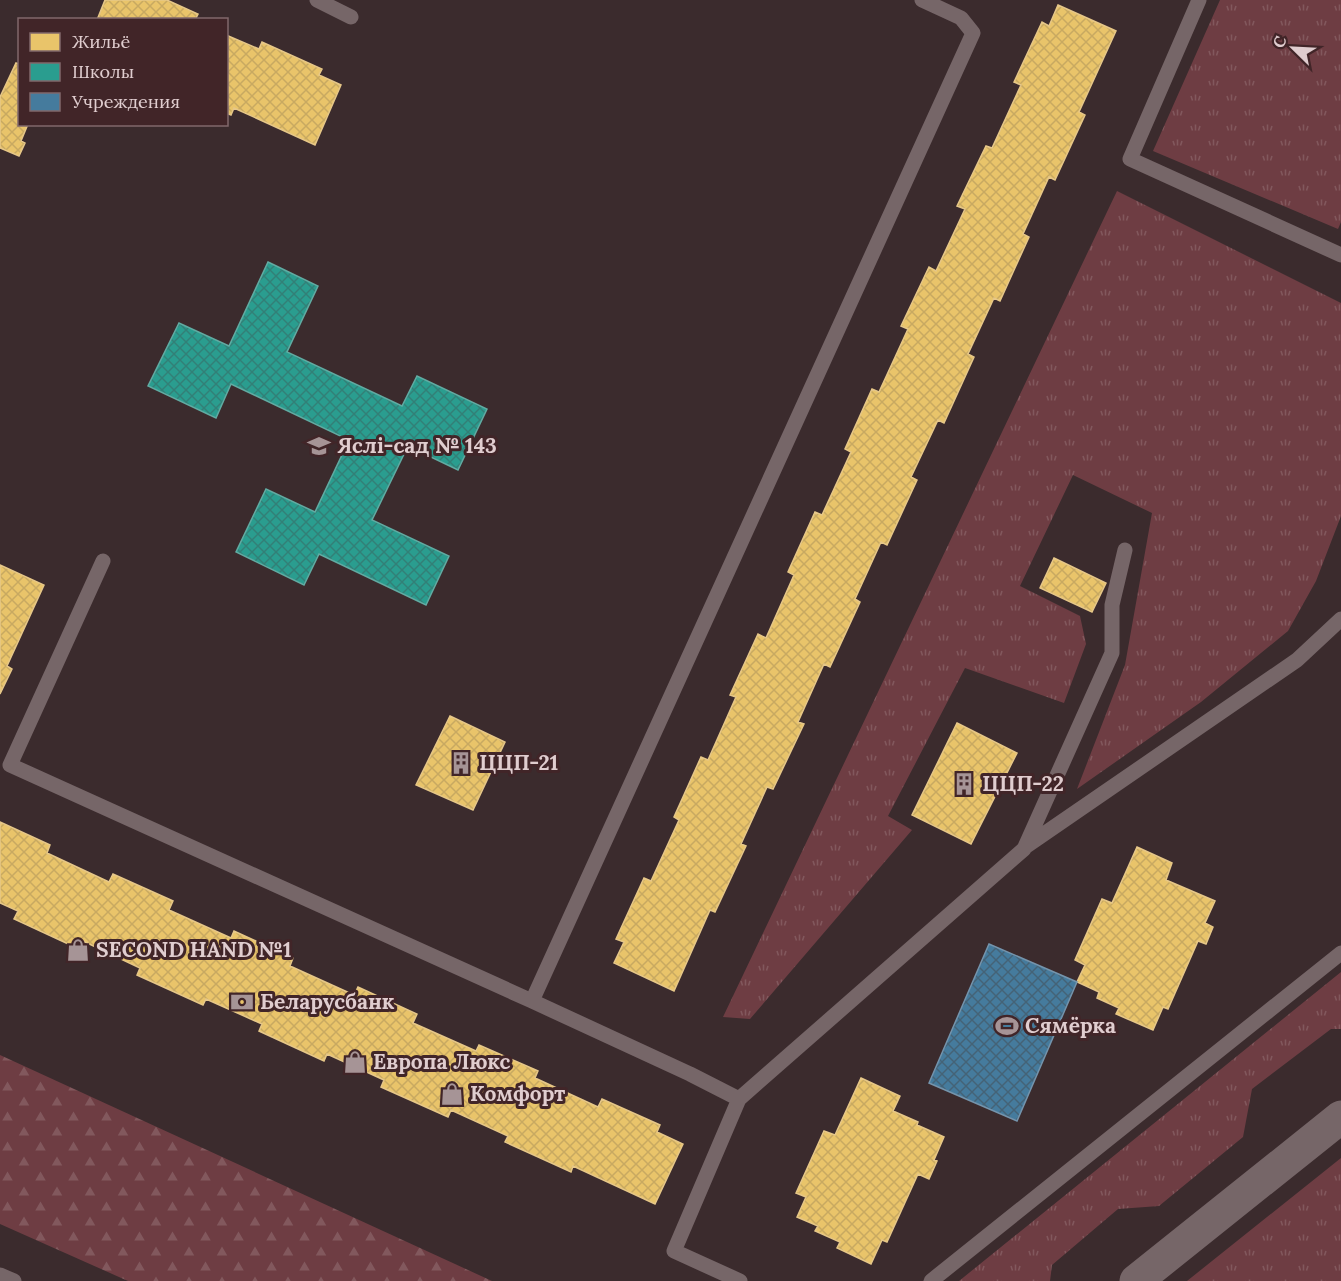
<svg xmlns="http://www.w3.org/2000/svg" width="1341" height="1281" font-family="Lora,serif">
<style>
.grass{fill:url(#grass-tufts)}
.forest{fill:url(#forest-firs)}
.homes{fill:url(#homes-cross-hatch);stroke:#e6c788;stroke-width:1.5}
.schools{fill:url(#schools-cross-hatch);stroke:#61aba2;stroke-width:1.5}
.public{fill:url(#public-cross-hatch);stroke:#7494ac;stroke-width:1.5}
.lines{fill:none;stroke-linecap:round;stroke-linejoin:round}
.service{stroke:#766668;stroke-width:15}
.tertiary{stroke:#766668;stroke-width:33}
.labels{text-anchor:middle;stroke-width:6;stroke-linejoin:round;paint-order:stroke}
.poi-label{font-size:21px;font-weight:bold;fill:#e0cdcf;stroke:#412528;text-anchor:start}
</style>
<defs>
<pattern id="grass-tufts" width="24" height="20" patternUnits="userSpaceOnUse" patternTransform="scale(1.5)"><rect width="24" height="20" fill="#6e3d43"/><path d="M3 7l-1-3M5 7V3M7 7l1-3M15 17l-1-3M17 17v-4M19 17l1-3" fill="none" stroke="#82585d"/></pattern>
<pattern id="forest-firs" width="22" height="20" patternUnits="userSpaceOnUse" patternTransform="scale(1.5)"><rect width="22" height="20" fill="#6e3d43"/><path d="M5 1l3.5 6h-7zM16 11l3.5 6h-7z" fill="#82585d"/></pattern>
<pattern id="homes-cross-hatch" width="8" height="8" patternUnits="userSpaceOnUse" patternTransform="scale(1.5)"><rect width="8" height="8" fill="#e9c46a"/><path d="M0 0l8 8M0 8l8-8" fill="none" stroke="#c8a961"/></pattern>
<pattern id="schools-cross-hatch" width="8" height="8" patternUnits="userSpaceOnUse" patternTransform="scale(1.5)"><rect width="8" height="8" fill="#2a9d8f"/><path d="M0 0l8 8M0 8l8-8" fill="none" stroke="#328077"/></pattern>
<pattern id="public-cross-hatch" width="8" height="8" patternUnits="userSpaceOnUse" patternTransform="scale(1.5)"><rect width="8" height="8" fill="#457b9d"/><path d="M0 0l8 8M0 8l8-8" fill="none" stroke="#446377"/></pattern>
</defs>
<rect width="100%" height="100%" fill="#3b2b2d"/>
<!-- grass -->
<path class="grass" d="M 1220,0 L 1341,0 L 1341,222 L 1338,229 L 1153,151 Z
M 1117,191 L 1341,303 L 1341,516 L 1316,581 L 1288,631 L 1201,702 L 1077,789 L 1125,665 L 1152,513 L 1073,475 L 1020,586 L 1080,616 L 1086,644 L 1064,703 L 965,668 L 888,816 L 912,830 L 750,1019 L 723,1017 Z
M 1341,972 L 1341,1029 L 1331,1029 L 1252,1089 L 1243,1137 L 1159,1206 L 1118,1209 L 1052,1265 L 1050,1281 L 959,1281 Z
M 1341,1158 L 1341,1281 L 1187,1281 Z"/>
<!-- forest -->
<path class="forest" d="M 0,1055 L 492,1281 L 128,1281 L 0,1224 Z"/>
<!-- homes -->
<path class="homes" d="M 105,0 L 167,0 L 198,14 L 195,20 L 97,20 Z
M 1058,5 L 1116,31 L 1079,112 L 1085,115 L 1055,180 L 1049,177 L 1023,234 L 1029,237 L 1000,301 L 994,298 L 968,354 L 974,357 L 944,423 L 938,420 L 911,477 L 917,480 L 887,545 L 881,542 L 855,599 L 860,602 L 830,667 L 824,664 L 798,722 L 804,724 L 773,789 L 767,787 L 741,844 L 746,846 L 715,912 L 710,910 L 674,991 L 614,963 L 624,942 L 616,939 L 644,878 L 651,881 L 679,820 L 674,817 L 701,757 L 708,760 L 736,697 L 730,695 L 758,634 L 766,638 L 794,575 L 788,572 L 815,512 L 822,515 L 851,452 L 845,449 L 872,389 L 879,392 L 908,329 L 901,326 L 929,267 L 936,271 L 965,209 L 957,206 L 986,146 L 992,148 L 1021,85 L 1014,82 L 1042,22 L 1049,26 Z
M 226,35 L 259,49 L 262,42 L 322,69 L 319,75 L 341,85 L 315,145 L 234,108 L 231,115 L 226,113 Z
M 16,63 L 20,64 L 20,124 L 28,124 L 21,141 L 25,143 L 19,156 L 0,148 L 0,97 Z
M 1054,558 L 1106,583 L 1092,612 L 1040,588 Z
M 0,565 L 44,585 L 7,666 L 12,669 L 0,694 Z
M 450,716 L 505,742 L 473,810 L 416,785 Z
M 957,723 L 1017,753 L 971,844 L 912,815 Z
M 0,822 L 50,845 L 47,853 L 109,882 L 113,874 L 173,901 L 169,910 L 231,938 L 234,931 L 293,958 L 290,966 L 354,995 L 358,987 L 417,1014 L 413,1023 L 476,1051 L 479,1045 L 538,1071 L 535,1078 L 598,1107 L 602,1099 L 660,1125 L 657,1132 L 683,1144 L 655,1204 L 573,1166 L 571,1172 L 505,1142 L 508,1136 L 451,1110 L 448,1117 L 381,1087 L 384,1080 L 327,1054 L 324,1061 L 259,1031 L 262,1024 L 206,999 L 203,1005 L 137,975 L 140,968 L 83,941 L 79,949 L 14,919 L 18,911 L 0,903 Z
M 1137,847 L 1172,863 L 1166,880 L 1215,901 L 1205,923 L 1213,927 L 1206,944 L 1198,941 L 1168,1009 L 1163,1007 L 1153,1030 L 1116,1014 L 1119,1008 L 1097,998 L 1099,992 L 1077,982 L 1085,965 L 1075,960 L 1102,899 L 1112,903 Z
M 861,1078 L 900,1096 L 893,1111 L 918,1122 L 917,1125 L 944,1137 L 934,1160 L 937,1161 L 929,1179 L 918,1174 L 887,1242 L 882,1240 L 871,1264 L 837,1248 L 840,1242 L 815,1231 L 818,1226 L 797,1217 L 806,1197 L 796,1193 L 824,1131 L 835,1135 Z"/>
<!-- schools -->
<path class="schools" d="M 268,262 L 318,286 L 287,352 L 402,406 L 417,376 L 487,409 L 458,470 L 408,446 L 372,520 L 449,556 L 426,605 L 319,554 L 304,585 L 236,552 L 266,489 L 315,512 L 349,440 L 231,384 L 216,418 L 148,386 L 179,323 L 229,346 Z"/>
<!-- public -->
<path class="public" d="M 989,944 L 1077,982 L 1017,1121 L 929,1083 Z"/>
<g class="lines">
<!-- service -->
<path class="service" d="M 317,0 L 351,17
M 1199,0 L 1130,159 L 1341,255
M 103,561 L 10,765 L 532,1001
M 1025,847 L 1297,660 L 1341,619
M 739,1099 L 690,1074 L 532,1001 L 973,33 L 961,18 L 922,0
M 0,1275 L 14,1281
M 740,1281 L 674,1251 L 739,1099 L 1024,849 L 1112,653 L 1112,605 L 1125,550
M 931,1281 L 1341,953"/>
<!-- tertiary -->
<path class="tertiary" d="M 1136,1281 L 1341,1117"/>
</g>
<!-- icons -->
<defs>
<g id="school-bare" transform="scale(1.8)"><path d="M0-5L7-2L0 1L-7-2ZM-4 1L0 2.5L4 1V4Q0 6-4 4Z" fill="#a69496" stroke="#412528" stroke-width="2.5" paint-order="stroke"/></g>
<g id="building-bare" transform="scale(1.8)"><path d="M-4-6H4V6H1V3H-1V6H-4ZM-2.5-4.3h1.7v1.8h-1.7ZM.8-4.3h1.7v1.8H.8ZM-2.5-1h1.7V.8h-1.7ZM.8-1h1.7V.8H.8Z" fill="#a69496" stroke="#412528" stroke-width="2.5" paint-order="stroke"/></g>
<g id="shop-bare" transform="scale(1.8)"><path d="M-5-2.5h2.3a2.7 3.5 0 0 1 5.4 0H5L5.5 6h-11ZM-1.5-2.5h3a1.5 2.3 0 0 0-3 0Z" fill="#a69496" stroke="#412528" stroke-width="2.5" paint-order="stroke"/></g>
<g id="bank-bare" transform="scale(1.8)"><path d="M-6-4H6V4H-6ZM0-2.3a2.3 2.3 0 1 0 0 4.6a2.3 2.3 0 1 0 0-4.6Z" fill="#a69496" stroke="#412528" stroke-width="2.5" paint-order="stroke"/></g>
<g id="stadium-bare" transform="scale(1.8)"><path d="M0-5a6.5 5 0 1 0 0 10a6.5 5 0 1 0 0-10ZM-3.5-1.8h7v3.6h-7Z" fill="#a69496" stroke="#412528" stroke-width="2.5" paint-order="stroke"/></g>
</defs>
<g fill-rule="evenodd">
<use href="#school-bare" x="319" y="446"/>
<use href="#building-bare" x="461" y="763"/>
<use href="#building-bare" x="964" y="784"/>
<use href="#shop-bare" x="78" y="950"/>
<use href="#bank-bare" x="242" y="1002"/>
<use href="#stadium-bare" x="1007" y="1026"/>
<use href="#shop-bare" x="355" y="1062"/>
<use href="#shop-bare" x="452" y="1094"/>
</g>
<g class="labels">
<!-- poi labels -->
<g class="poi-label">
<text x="337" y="453">Яслі-сад № 143</text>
<text x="479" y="770">ЦЦП-21</text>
<text x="982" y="791">ЦЦП-22</text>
<text x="96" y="957">SECOND HAND №1</text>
<text x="260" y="1009">Беларусбанк</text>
<text x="1025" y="1033">Сямёрка</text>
<text x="373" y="1069">Европа Люкс</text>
<text x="470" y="1101">Комфорт</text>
</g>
</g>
<!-- legend -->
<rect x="18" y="18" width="210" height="108" fill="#412528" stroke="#81686b" stroke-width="1.5"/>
<rect x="30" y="33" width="30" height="18" fill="#e9c46a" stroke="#81686b" stroke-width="1.5"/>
<text x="72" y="48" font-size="18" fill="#e0cdcf">Жильё</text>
<rect x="30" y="63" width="30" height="18" fill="#2a9d8f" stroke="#81686b" stroke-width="1.5"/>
<text x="72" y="78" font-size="18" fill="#e0cdcf">Школы</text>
<rect x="30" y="93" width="30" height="18" fill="#457b9d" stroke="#81686b" stroke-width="1.5"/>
<text x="72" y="108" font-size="18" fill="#e0cdcf">Учреждения</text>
<!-- north arrow -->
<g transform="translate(1293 48) rotate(294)" stroke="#412528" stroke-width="4.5" paint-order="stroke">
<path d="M0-4.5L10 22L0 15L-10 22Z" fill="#e0cdcf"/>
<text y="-9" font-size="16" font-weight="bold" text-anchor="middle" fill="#e0cdcf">С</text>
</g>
</svg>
